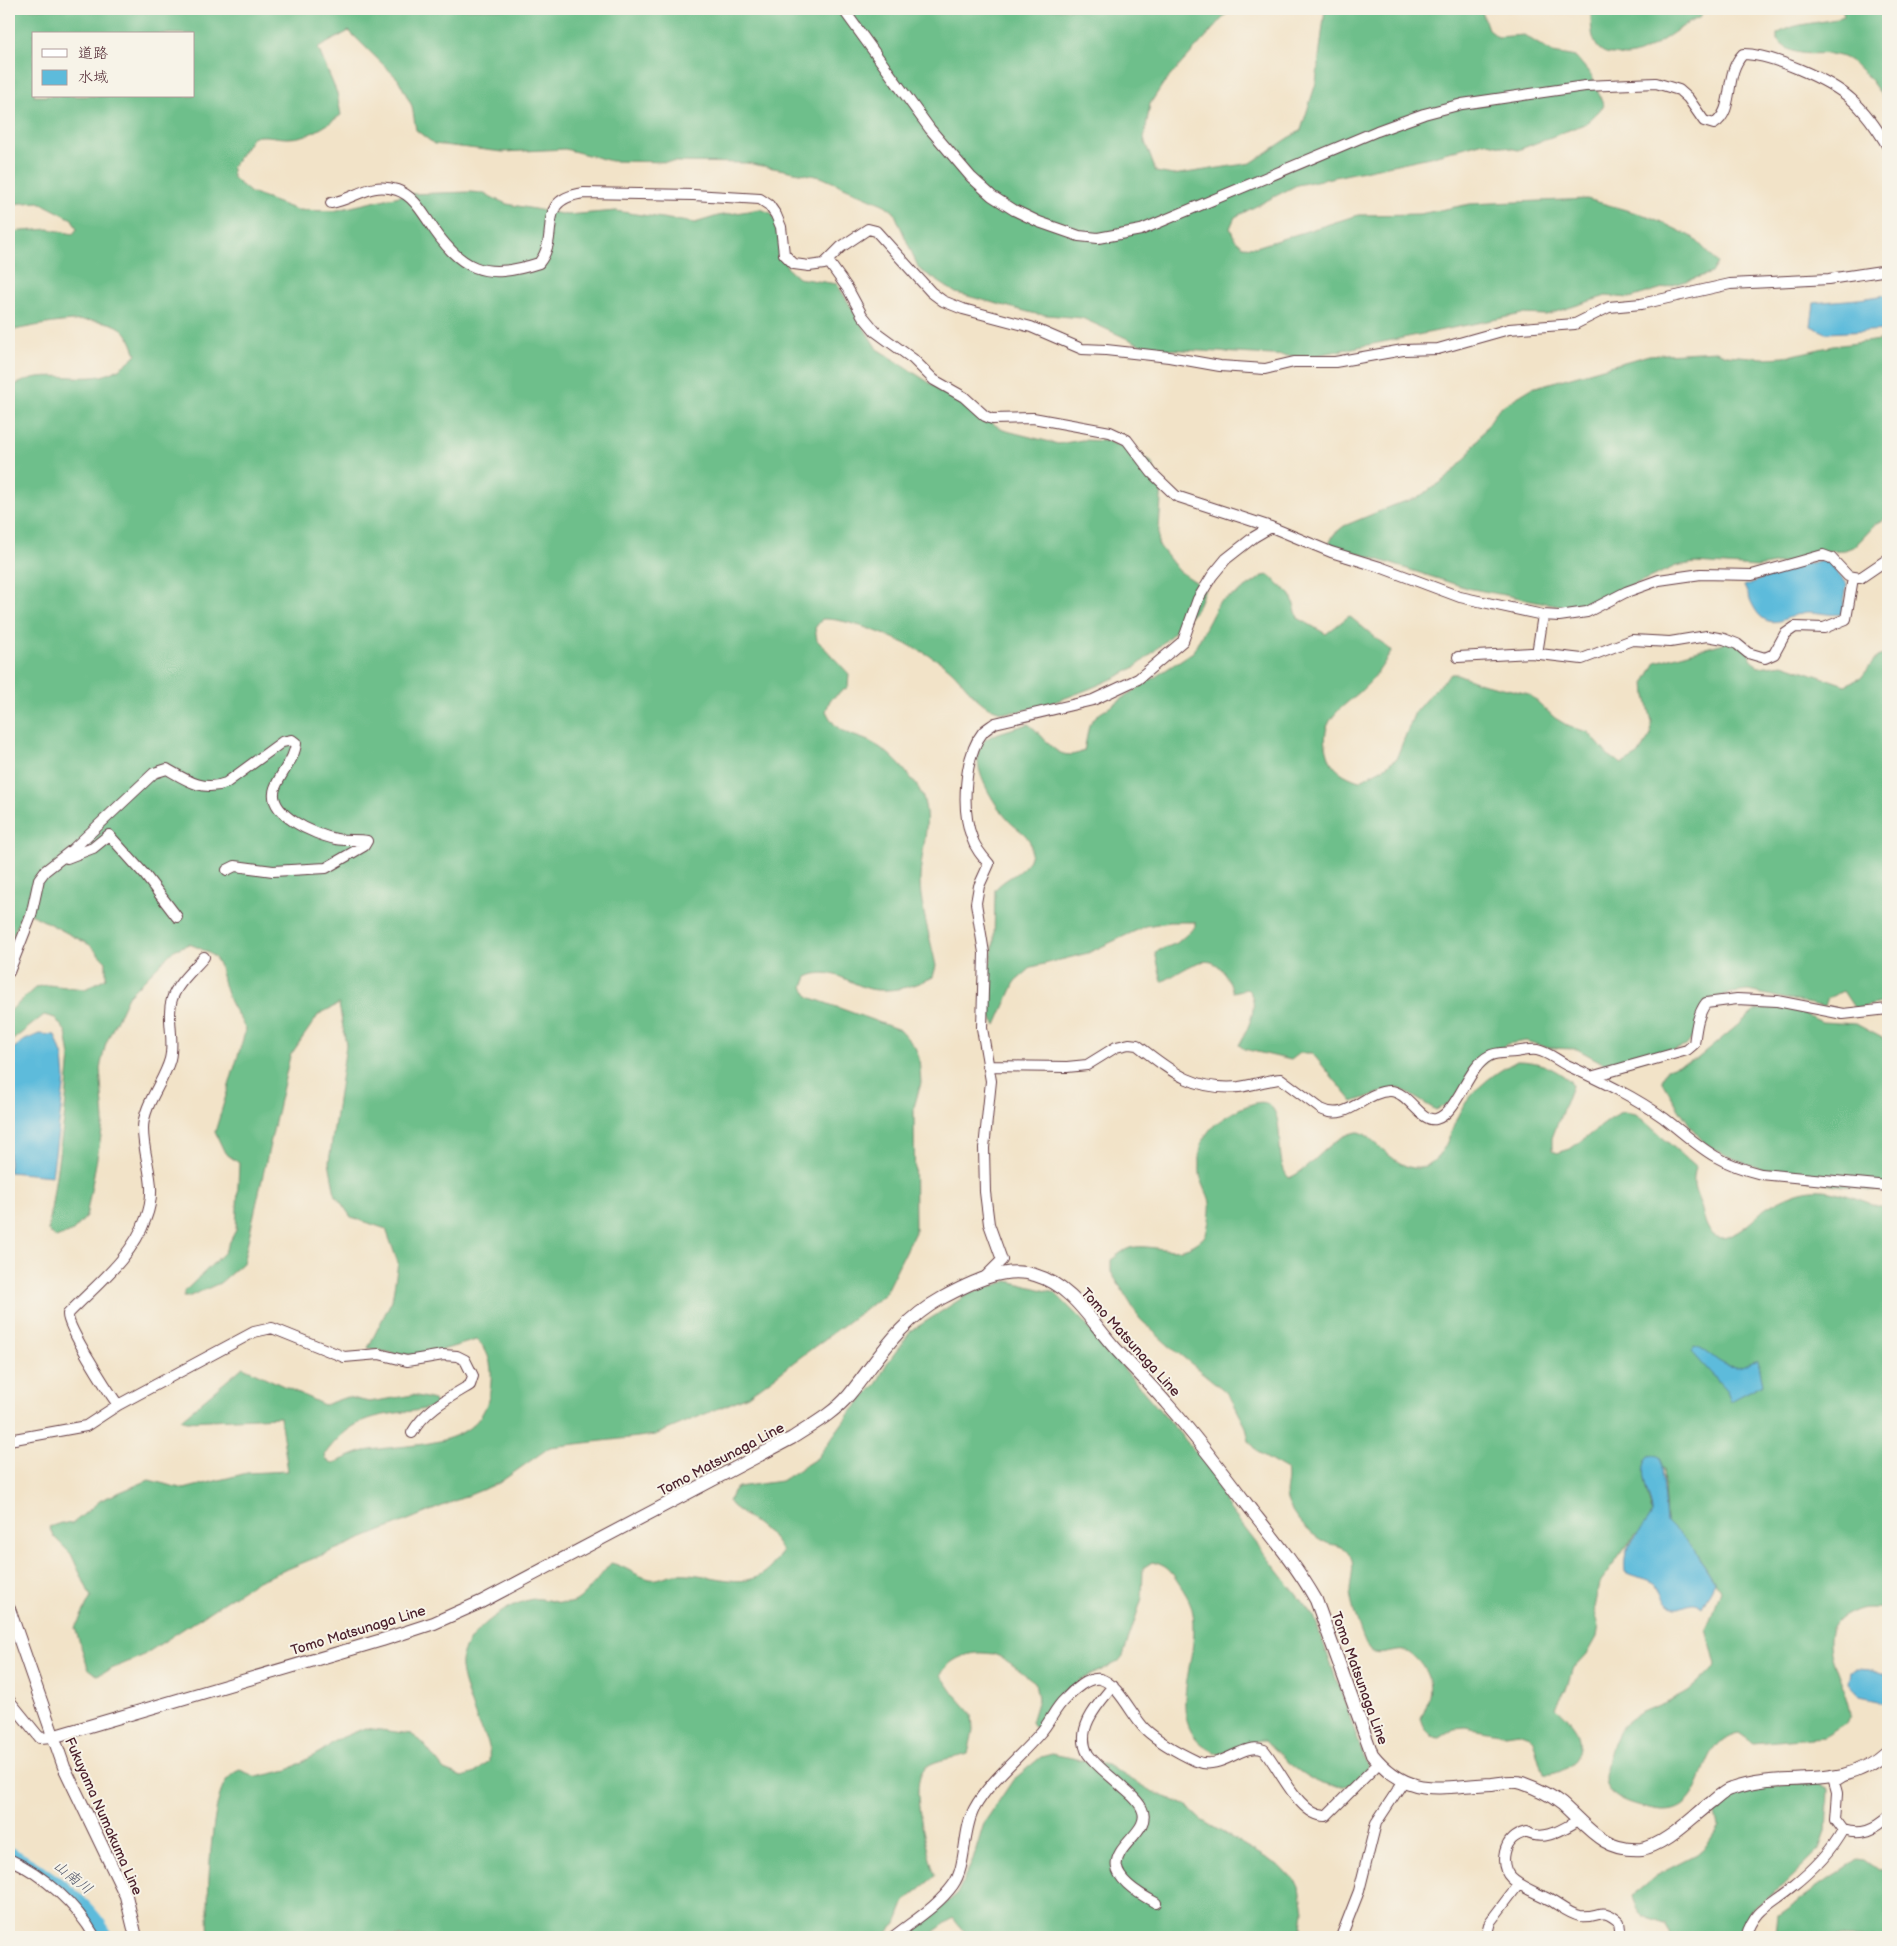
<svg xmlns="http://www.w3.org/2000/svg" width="1897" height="1946" font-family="'Balsamiq Sans','Klee One',sans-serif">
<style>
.forest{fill:#6ebf8b;stroke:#5c6f5b;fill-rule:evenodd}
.water{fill:#5dbbdb;stroke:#546d83}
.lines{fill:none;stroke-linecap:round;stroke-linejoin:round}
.river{stroke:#5dbbdb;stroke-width:14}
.minor-casing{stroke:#633c43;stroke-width:12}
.major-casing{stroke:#633c43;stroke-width:14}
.minor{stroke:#fff;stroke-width:10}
.major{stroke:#fff;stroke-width:12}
.labels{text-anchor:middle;stroke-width:4;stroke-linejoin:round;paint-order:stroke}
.street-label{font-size:14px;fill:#4a1f2b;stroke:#f7f3e8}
.water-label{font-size:15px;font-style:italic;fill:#515669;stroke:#f7f3e8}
</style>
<rect width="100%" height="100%" fill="#f7f3e8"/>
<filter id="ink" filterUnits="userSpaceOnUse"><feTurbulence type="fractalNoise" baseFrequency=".02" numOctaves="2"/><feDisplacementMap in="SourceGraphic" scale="10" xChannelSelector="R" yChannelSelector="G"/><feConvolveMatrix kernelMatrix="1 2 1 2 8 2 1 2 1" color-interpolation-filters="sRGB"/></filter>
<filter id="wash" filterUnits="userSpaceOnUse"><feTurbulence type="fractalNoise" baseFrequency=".0096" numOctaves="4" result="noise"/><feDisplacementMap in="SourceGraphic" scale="20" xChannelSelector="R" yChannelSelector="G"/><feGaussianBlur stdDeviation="1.12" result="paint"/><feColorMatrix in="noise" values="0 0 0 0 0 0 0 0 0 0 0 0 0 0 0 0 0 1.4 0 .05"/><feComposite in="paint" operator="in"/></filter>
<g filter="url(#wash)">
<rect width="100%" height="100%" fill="#f2e3c8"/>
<!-- forest -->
<path class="forest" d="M 9,9 L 1231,9 L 1163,84 L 1150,104 L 1144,139 L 1156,172 L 1173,175 L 1251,163 L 1301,130 L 1316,83 L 1325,9 L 1481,9 L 1488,29 L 1498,37 L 1524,35 L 1553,53 L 1576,57 L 1592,76 L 1604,106 L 1587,123 L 1518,150 L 1484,142 L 1430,157 L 1297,185 L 1235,217 L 1230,228 L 1235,239 L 1243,246 L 1256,247 L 1358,215 L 1420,214 L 1470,204 L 1587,199 L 1651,217 L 1694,238 L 1718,263 L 1712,273 L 1630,298 L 1606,296 L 1546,315 L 1522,314 L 1308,357 L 1148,348 L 1082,318 L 1036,314 L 956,293 L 919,269 L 894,212 L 885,205 L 821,177 L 747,163 L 611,161 L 565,149 L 503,152 L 434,144 L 416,130 L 412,106 L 398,79 L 349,31 L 318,48 L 337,93 L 341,115 C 324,127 309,138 288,138 C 275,138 266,134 253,137 L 232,167 L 233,178 L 251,193 L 297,210 L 333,211 L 408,194 L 470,192 L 482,193 L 507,204 L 567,215 L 616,211 L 695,223 L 718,216 L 760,209 L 771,213 L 778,223 L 783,259 L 789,270 L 798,278 L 837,284 L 877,349 L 1003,430 L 1058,444 L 1082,440 L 1107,441 L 1142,455 L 1151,462 L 1162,485 L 1158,544 L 1179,571 L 1205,588 C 1202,595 1200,603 1196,609 C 1190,618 1144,662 1135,667 C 1113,681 1028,716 1003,712 C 976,708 965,680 945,665 C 921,648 851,617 822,619 L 815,628 L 817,640 L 849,674 L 848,687 L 830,700 L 826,711 C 839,738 853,732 874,744 C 890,752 904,769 915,783 C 938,813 919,851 920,884 C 921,908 931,941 936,966 L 933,977 C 915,986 898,991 877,990 C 852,988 834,964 807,977 L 803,987 L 809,997 L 900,1030 L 915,1047 L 919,1058 L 921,1083 L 914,1107 L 915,1232 L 884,1295 L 748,1396 L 655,1435 L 550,1447 L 499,1483 L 253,1583 L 142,1656 L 97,1675 L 88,1668 L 75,1628 L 91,1597 L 71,1554 L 54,1537 L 49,1527 L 61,1523 L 72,1524 L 101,1500 L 149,1480 L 184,1489 L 247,1473 L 288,1471 L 280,1417 L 186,1421 L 181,1419 L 243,1367 L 324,1405 L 347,1397 L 369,1402 L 413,1395 L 434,1400 L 436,1405 C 421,1412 406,1411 390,1414 C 360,1418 343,1430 325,1454 L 326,1460 L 333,1463 C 343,1460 355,1453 365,1451 C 415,1442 488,1452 491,1381 C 492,1365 489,1350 476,1340 L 425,1355 L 401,1355 L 368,1348 L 392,1300 L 398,1263 L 386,1229 L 351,1217 L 335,1194 L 329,1162 L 346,1045 L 339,1004 L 319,1014 L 290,1056 L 243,1263 L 220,1283 L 188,1297 L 183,1297 L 185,1291 L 224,1253 L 236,1230 L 239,1163 L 225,1153 L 215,1132 L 246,1029 C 240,1018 232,1008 228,997 C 216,965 228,958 189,944 L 174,950 L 128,996 L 106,1043 L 100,1068 L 104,1120 L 86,1217 L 73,1231 L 56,1238 L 48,1231 L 64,1120 L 70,1056 L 66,1032 L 55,1018 L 44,1015 L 9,1043 L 9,1012 L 36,987 L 48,985 L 85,989 L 106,978 L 106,962 L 90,945 L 23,910 L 9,946 L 9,387 C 18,384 29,378 38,377 C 79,373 105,389 136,354 C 133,348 131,339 126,333 C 108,309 35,326 9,331 L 9,232 L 49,229 L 73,234 L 77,229 L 72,219 L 39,202 L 9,204 ZM 34,34 L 194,34 L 194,96 L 34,96 Z
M 1591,9 L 1702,9 L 1701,17 C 1678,25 1649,56 1625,56 C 1621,56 1617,54 1614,54 C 1590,55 1591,27 1591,9 Z
M 1842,9 L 1888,9 L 1888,107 C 1878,89 1861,63 1840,56 C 1816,49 1798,62 1777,40 L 1777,34 C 1796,21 1822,25 1844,16 Z
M 1888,339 L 1888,517 L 1876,524 L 1855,546 L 1845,550 L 1826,551 L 1786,562 L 1757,567 L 1695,563 L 1676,566 L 1597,601 L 1568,607 L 1467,588 L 1329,544 L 1334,534 L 1344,526 L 1397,504 L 1417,498 L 1446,479 L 1465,459 L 1499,408 L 1532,388 L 1649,355 L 1716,351 L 1727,355 L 1764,358 L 1784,357 L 1833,346 Z
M 1269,575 L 1291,595 L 1298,618 L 1326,634 L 1349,616 L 1392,651 C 1384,662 1378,674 1369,683 C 1347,707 1316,716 1328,754 C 1332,770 1345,776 1359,781 L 1385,767 L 1396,759 L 1415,712 L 1432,692 L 1451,674 L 1457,674 L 1481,683 L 1529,694 L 1555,718 L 1570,727 L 1588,732 L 1608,755 L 1622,764 L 1638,755 L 1651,735 L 1652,722 L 1646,696 L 1645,682 L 1656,662 L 1738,639 L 1744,641 L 1751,658 L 1758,667 L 1783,664 L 1845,685 L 1861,678 L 1877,657 L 1888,653 L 1888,1001 L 1855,1009 L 1843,991 L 1828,998 L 1825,1007 L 1748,991 L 1731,993 L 1710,1000 L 1697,1032 L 1686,1046 L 1614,1069 L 1577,1049 L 1548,1048 L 1526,1041 L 1507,1044 L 1477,1070 L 1451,1102 L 1436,1110 L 1401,1089 L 1394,1088 L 1353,1102 L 1312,1053 L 1300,1053 L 1291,1060 L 1244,1049 L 1239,1045 C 1247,1031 1262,1002 1247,989 L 1233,992 C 1216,943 1196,963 1162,982 L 1155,952 L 1177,943 L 1195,927 L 1195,922 L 1169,922 L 1146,926 L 1088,953 L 1032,967 L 1015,982 L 996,1025 L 990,1016 L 984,999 L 994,942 L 995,890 C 1006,875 1030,873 1031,850 C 1032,835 1017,830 1009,821 C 994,805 964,759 985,740 C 993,733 1017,728 1028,724 C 1048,737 1055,765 1084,751 L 1089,725 L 1096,716 L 1193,652 L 1219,602 L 1238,593 L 1263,576 Z
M 1787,1006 L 1822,1022 L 1856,1024 L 1888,1041 L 1888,1192 C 1837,1186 1751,1174 1708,1145 C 1694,1136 1671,1096 1662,1080 L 1667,1069 L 1697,1059 L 1756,1010 Z
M 1517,1061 C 1538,1061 1553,1067 1570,1081 L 1572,1086 L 1552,1138 L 1552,1150 L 1557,1153 L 1570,1149 L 1619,1113 L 1624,1112 L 1636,1114 L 1696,1167 C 1690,1191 1698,1192 1703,1214 C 1711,1249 1730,1240 1752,1221 C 1757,1217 1761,1211 1766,1208 C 1779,1200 1797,1191 1812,1190 C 1835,1188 1862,1201 1883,1208 L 1888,1214 L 1888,1606 C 1878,1609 1868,1605 1858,1609 C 1801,1630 1848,1677 1851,1716 L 1844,1725 L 1824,1737 L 1753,1743 L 1739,1733 C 1691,1741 1714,1825 1649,1809 C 1637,1806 1624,1803 1614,1795 C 1603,1787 1604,1778 1607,1765 C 1620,1704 1643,1718 1687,1691 C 1698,1684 1706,1674 1715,1665 L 1706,1630 L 1720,1590 L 1694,1549 L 1666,1521 L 1663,1468 L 1644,1478 L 1652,1514 L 1644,1529 L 1634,1536 L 1599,1584 L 1594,1608 L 1599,1625 L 1597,1637 L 1588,1653 L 1572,1670 L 1567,1687 L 1556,1707 C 1564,1715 1577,1726 1579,1738 C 1582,1760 1563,1776 1543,1774 L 1533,1740 L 1529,1736 L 1518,1732 L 1505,1734 L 1465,1727 L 1454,1728 L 1439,1738 L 1433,1737 L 1425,1729 L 1421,1718 C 1431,1698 1435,1681 1419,1662 C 1415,1658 1410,1652 1404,1651 C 1395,1649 1378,1658 1370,1651 C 1363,1644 1351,1603 1350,1593 C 1350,1580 1357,1564 1348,1552 C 1342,1544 1332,1546 1325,1542 C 1310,1535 1292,1516 1287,1500 C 1284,1491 1290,1480 1287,1470 L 1261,1455 L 1249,1441 L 1246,1427 L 1232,1400 L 1225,1391 L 1167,1344 L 1140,1319 L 1111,1272 L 1111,1260 C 1117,1256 1123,1250 1130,1248 C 1155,1242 1178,1261 1203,1238 C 1207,1234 1208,1226 1209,1220 C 1212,1198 1209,1200 1202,1181 C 1199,1175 1200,1168 1200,1162 C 1198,1133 1216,1122 1239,1109 C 1247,1106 1260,1099 1268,1104 C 1287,1116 1273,1162 1289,1178 C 1314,1168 1330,1135 1358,1132 C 1371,1131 1398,1176 1423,1167 C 1448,1158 1451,1125 1462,1108 C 1477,1086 1494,1073 1517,1061 Z
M 1008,1281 L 1055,1293 L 1082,1320 L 1212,1471 L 1225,1503 L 1314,1617 L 1368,1768 C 1339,1813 1288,1765 1265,1740 C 1254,1739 1233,1751 1219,1754 C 1154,1727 1204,1659 1192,1609 C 1190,1600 1184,1591 1178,1582 C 1171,1571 1166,1565 1152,1562 L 1143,1568 L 1142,1598 L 1123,1656 L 1118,1662 L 1079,1681 L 1040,1727 L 1034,1727 L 1031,1722 L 1038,1699 L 1035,1682 C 1023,1674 1009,1660 996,1655 C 976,1649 950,1656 941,1675 L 955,1695 L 972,1714 L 973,1731 L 968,1754 C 956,1758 936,1759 926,1767 C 906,1783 929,1853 935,1876 L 905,1901 L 896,1924 L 882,1937 L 209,1937 C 206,1908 210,1809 224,1785 C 227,1779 233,1772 240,1770 L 257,1777 L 288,1770 L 322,1751 L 336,1740 L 365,1728 L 411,1734 L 421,1741 L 444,1770 L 462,1777 L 475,1773 L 489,1762 C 489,1756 490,1748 488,1743 C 487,1737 481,1732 479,1726 C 474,1712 462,1682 461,1668 C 457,1637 507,1603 533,1599 C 548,1597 561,1607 574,1602 C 584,1598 603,1572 611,1563 C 625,1566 636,1576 650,1579 C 658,1581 668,1574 676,1574 C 718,1571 755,1602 782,1551 L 772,1536 L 732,1506 L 729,1502 L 733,1491 L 738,1487 L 781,1481 L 817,1458 L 849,1414 L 877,1383 L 886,1365 L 911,1331 L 970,1293 Z
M 1052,1754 L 1107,1765 L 1151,1791 L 1185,1805 L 1201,1820 L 1280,1866 L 1300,1887 L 1304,1910 L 1301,1937 L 968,1937 L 953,1918 L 926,1937 L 906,1937 L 957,1894 L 973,1860 L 984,1823 L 1013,1780 L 1041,1757 Z
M 1813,1781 L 1828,1790 L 1826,1833 L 1820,1850 L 1783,1886 L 1751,1909 L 1739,1937 L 1672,1937 L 1666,1925 C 1645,1918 1638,1918 1632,1895 L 1656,1875 L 1697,1854 L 1706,1846 L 1719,1826 L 1715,1808 L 1733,1797 L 1757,1787 Z
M 1858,1859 L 1865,1860 L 1879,1870 L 1888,1869 L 1888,1937 L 1778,1937 L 1776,1934 L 1778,1915 Z"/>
<!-- water -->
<path class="water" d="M 1888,294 L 1888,330 L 1826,333 L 1811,326 L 1814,303 C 1839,300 1864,300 1888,294 Z
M 1826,559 L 1847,585 L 1842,614 C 1830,616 1820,612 1807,612 C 1799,613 1793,616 1785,619 C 1759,630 1753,605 1744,586 L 1789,568 Z
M 39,1034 L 55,1035 L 63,1057 L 65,1079 L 52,1176 L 9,1172 L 9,1052 L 23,1041 Z
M 1694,1346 C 1710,1349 1716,1366 1736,1367 C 1744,1367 1750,1360 1758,1360 L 1763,1384 L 1731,1401 L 1727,1391 L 1691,1351 Z
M 1655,1455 L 1660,1457 L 1666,1521 L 1694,1549 L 1715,1582 L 1702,1607 C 1692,1598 1682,1612 1673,1607 C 1664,1603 1664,1591 1657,1585 C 1648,1577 1636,1578 1625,1572 C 1622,1539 1639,1539 1652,1514 C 1652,1496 1635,1472 1649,1456 Z
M 1856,1669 L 1874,1670 L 1888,1675 L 1888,1702 L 1860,1696 L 1848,1683 L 1850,1671 Z"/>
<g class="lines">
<!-- river -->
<path class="river" d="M 9,1853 C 46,1874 86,1899 107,1937"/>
</g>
</g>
<g filter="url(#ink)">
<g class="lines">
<!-- minor casing -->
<g class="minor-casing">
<path id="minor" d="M 843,9 L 930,129 L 971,177 L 992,196 L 1014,210 L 1039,222 L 1079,236 L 1098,238 L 1141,230 L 1377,131 L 1424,114 L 1462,104 L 1585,86 L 1656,83 L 1679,90 L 1688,98 L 1704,121 L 1714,124 C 1736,110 1723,75 1743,54 C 1771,54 1830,80 1851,99 C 1866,112 1878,130 1888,147
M 331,203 C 356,199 369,181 397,190 C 412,195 421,210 429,222 C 460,270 484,281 539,263 C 562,234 533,200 584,193 L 693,195 L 760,199 L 769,205 L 776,215 L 781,227 L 784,254 L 794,264 L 809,266 L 824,264 L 841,247 L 868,229 L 876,231 L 931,292 L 943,301 L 963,309 L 1031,327 L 1082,349 L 1106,350 L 1169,357 L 1220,366 L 1265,369 L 1294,362 L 1335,362 L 1403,350 L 1438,349 L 1509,329 L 1575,324 L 1609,307 L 1641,304 L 1730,284 L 1829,279 L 1888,270
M 828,261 L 848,289 L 862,315 L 876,332 L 913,359 L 934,380 L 964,397 L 985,416 L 992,419 L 1033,418 L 1110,432 L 1127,440 L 1152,473 L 1176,496 L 1271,527 L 1331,552 L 1380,567 L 1460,597 L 1543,615 L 1559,616 L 1587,612 L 1626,592 L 1659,580 L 1701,574 L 1752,575 L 1823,555 L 1831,558 L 1848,576 L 1860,578 L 1888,559
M 1537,654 L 1543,615
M 1458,657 L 1531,653 L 1582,659 L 1632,640 L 1670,642 L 1707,636 L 1724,639 L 1737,644 L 1748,653 L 1765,658 L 1774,654 L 1785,634 L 1795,627 L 1824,628 L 1846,619 L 1853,578
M 67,858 L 93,848 L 109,835 L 145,875 L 177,917
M 9,972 L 31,916 L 39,879 L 45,871 L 72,850 L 154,773 L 167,769 C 186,780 203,792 226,783 L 282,742 L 292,740 L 296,743 C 295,759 281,772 275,788 C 266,814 315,835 336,839 C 346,841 357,839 367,841 L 364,846 L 326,868 L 273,871 L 235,866 L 227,870
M 988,1066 L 1067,1067 L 1087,1065 L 1116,1047 L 1129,1044 L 1137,1045 C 1171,1071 1193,1091 1239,1087 C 1253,1085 1267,1080 1281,1079 L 1321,1109 C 1348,1123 1364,1091 1390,1091 C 1408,1091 1421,1123 1436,1119 C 1458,1113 1467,1067 1489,1056 C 1496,1052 1507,1053 1515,1052 C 1522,1051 1531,1049 1537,1050 C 1549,1052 1560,1063 1571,1067 C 1603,1082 1635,1097 1664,1118 C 1700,1146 1713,1162 1761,1174 L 1888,1186
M 1594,1076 L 1687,1050 L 1694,1044 C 1696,1030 1697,1015 1706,1003 L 1737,999 L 1777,1001 L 1843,1014 L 1888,1009
M 984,1278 L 1002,1260 L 989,1224 L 985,1192 L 984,1148 L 991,1081 L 982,1028 L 984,953 L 976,903 L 979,886 L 989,864 C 982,856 975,848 972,838 C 961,810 964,756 983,732 C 986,729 991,726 995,723 L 1093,700 L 1138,679 L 1183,641 L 1198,599 L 1212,576 L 1226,559 L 1254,537 L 1271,527
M 118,1405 C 109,1392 66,1326 68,1314 C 96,1285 132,1258 146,1218 C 159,1185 143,1161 143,1129 C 143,1105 164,1082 170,1059 C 175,1039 166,1018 172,999 C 177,983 194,969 204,957
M 9,1440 L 86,1426 L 118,1405 L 254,1332 L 272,1328 L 344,1357 L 379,1354 L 407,1361 L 443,1355 L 457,1356 L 465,1360 L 473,1376 L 470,1385 C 448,1398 425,1410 412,1433
M 1113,1686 C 1099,1703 1074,1729 1088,1754 C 1096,1766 1111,1776 1121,1786 C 1128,1793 1138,1799 1142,1809 C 1157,1840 1068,1857 1156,1903
M 9,1700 L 40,1738 L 52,1737
M 1842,1777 L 1834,1782 L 1837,1793 L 1835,1819 L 1843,1830 C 1861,1836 1875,1830 1888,1818
M 1577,1821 C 1561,1830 1544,1842 1526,1832 C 1515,1835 1508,1840 1505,1852 C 1498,1883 1530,1888 1550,1900 C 1559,1905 1569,1914 1580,1916 C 1599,1919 1600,1905 1619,1922 L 1621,1937
M 9,1859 C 44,1875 76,1904 95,1937
M 893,1937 C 913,1921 938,1906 953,1885 C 967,1866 962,1832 974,1809 C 989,1781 1020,1757 1041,1732 C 1050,1722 1055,1708 1065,1699 C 1073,1690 1088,1677 1100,1679 C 1118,1683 1132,1716 1145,1729 C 1159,1742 1179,1753 1196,1761 C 1222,1772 1242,1741 1264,1750 C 1280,1769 1300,1817 1326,1816 L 1379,1763
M 1341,1937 L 1359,1891 L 1376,1823 L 1403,1782
M 1486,1937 L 1490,1922 L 1518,1885
M 1746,1937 C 1755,1908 1770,1905 1792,1887 C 1811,1872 1831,1852 1843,1830"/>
</g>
<!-- major casing -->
<g class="major-casing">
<path id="major" d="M 9,1609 L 64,1767 L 126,1896 L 136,1937
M 52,1737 L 382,1640 L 434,1623 L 481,1602 L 792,1438 C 812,1425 834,1413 849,1395 C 880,1357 897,1323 942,1298 C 968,1284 1004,1265 1035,1275 C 1072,1286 1090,1320 1114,1347 C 1132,1367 1151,1385 1168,1405 C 1198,1439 1225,1475 1252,1511 C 1275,1540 1298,1568 1316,1600 L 1372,1754 C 1409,1800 1441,1786 1492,1784 C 1501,1783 1513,1780 1522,1783 C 1536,1788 1551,1795 1562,1804 C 1587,1826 1603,1852 1641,1849 C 1665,1846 1693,1816 1712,1802 C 1718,1797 1724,1791 1731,1789 C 1787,1769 1841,1795 1888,1751"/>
</g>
<!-- minor -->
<use href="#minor" class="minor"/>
<!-- major -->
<use href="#major" class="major"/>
</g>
</g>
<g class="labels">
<!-- street labels -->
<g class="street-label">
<text transform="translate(1131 1342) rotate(48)" y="5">Tomo Matsunaga Line</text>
<text transform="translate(721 1459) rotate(-28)" y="5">Tomo Matsunaga Line</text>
<text transform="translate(358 1630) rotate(-17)" y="5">Tomo Matsunaga Line</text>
<text transform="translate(1360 1678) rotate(70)" y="5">Tomo Matsunaga Line</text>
<text transform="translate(104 1816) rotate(66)" y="5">Fukuyama Numakuma Line</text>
</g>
<!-- water labels -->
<g class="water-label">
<text transform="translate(73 1877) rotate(39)" y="5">山南川</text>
</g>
</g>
<!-- margin -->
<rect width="1897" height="1946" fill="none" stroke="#f7f3e8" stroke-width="30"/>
<!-- legend -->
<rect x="32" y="32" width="162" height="65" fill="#f7f3e8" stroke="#b29e9c"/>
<rect x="42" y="49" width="25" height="8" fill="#ffffff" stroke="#b29e9c"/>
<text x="78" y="58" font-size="15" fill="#4a1f2b">道路</text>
<rect x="42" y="70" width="25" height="15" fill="#5dbbdb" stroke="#b29e9c"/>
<text x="78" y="82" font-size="15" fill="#4a1f2b">水域</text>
</svg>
